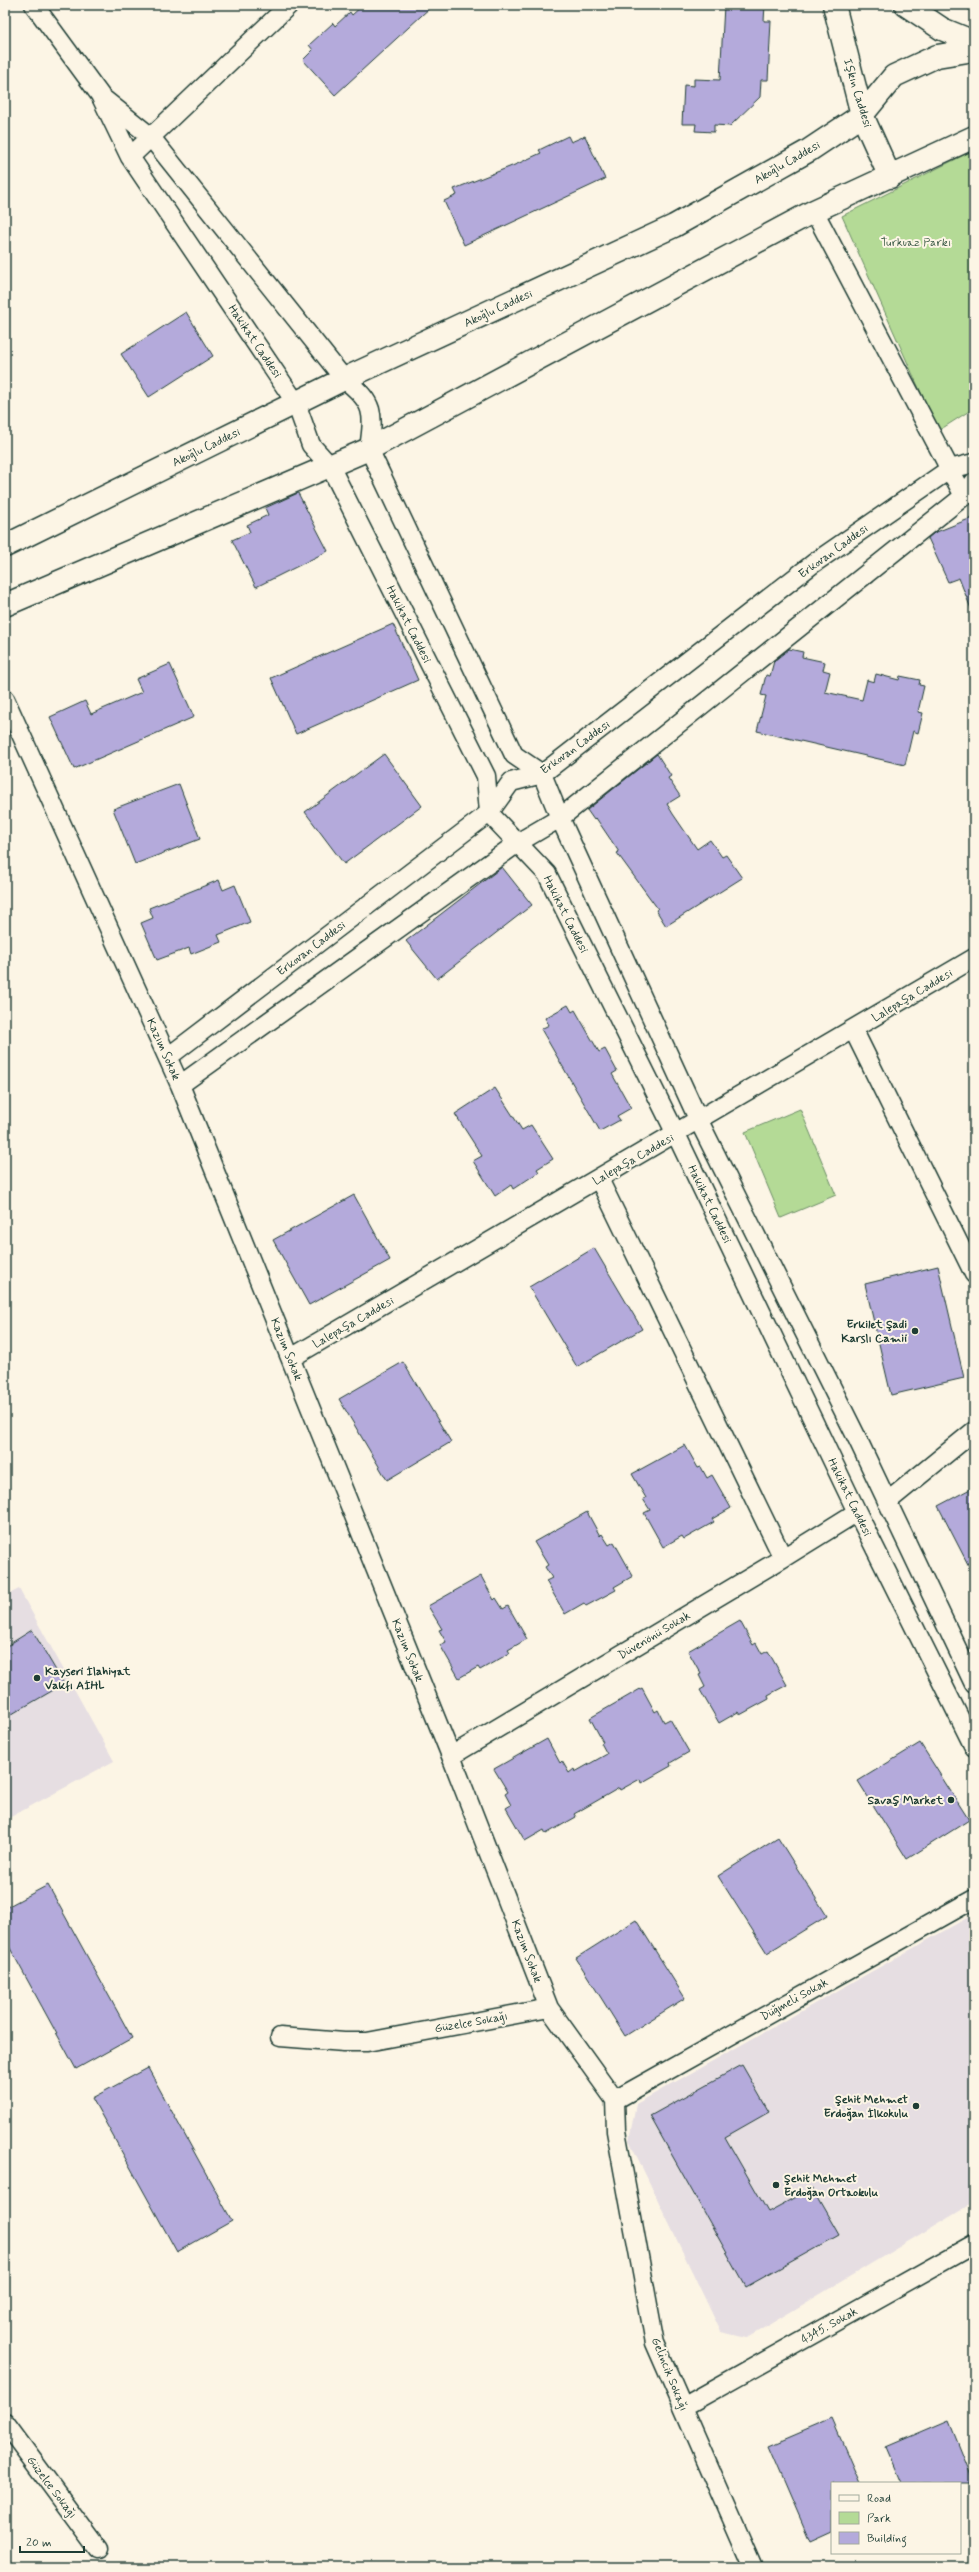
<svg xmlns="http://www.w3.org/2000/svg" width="979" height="2572" font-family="Mynerve,sans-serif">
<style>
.built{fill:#e6dee2}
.green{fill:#b4da96;stroke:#6a8c65}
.building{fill:#b4aadb;stroke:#1f3d34}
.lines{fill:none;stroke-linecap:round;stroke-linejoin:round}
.minor-casing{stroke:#1f3d34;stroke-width:21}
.tertiary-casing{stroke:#1f3d34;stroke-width:25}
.minor{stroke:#fcf5e5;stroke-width:18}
.tertiary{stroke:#fcf5e5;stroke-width:22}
.poi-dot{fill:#1f3d34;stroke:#fcf5e5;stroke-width:1.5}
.labels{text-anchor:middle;stroke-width:4;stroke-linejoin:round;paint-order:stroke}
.street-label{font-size:12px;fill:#1f3d34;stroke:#fcf5e5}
.park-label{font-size:12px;fill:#3d5c48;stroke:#fcf5e5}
.poi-label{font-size:12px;font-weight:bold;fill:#1f3d34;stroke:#fcf5e5;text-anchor:end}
</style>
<rect width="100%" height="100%" fill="#fcf5e5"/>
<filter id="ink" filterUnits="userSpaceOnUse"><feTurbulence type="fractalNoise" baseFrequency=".025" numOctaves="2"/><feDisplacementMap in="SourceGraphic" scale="8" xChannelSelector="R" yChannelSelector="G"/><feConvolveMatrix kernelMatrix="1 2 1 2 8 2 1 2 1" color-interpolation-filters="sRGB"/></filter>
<g filter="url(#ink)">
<!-- built -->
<path class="built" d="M 19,1589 L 114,1761 L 5,1820 L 5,1596 Z
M 974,1914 L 974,2202 L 747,2338 L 721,2332 L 629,2140 L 636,2104 Z"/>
<!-- green -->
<path class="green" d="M 974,150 L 974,408 L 938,431 L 842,216 Z
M 800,1109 L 836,1195 L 781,1218 L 745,1132 Z"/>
<!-- building -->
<path class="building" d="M 363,5 L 433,5 L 335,95 L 303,60 L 313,50 L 309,45 L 333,23 L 335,26 L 350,12 L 352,15 Z
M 724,5 L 765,5 L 764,21 L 771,21 L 768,80 L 761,80 L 760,97 L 730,126 L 714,125 L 714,132 L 695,131 L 696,124 L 682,124 L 684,85 L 694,86 L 694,79 L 720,80 Z
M 568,136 L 571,142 L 585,136 L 605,179 L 464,245 L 444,201 L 457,195 L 454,189 L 517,164 L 541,153 L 539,150 Z
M 186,312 L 213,356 L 149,397 L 121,354 Z
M 298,493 L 328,551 L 256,587 L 232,540 L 250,532 L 247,525 L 268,515 L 265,508 Z
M 974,517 L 974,613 L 973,614 L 959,578 L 948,582 L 928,538 L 934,533 Z
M 393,624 L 418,680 L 296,734 L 271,678 Z
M 789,649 L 803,652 L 802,657 L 825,662 L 823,670 L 830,672 L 825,692 L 862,700 L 867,680 L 874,682 L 876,674 L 899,680 L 900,676 L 920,680 L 919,685 L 924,686 L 918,712 L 923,713 L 918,733 L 913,731 L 905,765 L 757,731 L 766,696 L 761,695 L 766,675 L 770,676 L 774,661 Z
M 170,664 L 194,717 L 74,769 L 50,717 L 85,701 L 91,714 L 142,692 L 136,679 Z
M 384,754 L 422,806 L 344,864 L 305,812 Z
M 657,754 L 671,776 L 668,778 L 680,796 L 667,804 L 673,814 L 697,849 L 710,840 L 722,857 L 726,855 L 742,878 L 666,926 L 656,910 L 658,909 L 617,853 L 619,852 L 596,818 L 594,820 L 587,810 Z
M 179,784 L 200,839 L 135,864 L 113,809 Z
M 502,867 L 532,905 L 437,979 L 406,941 Z
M 219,880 L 223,890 L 235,885 L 250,922 L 218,935 L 221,942 L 191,954 L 189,948 L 157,960 L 141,923 L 153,918 L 149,908 Z
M 568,1005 L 572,1012 L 575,1010 L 599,1052 L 605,1049 L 617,1071 L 612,1074 L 631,1108 L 617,1116 L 620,1120 L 600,1131 L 541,1029 L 549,1025 L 545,1018 Z
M 495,1088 L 522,1130 L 531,1125 L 553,1159 L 537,1169 L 539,1172 L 513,1189 L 511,1185 L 495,1196 L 473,1161 L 482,1156 L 455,1114 Z
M 354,1195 L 390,1260 L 309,1305 L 273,1240 Z
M 594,1248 L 642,1329 L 577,1367 L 529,1287 Z
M 938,1266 L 964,1378 L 891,1395 L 865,1284 Z
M 403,1362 L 451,1442 L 387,1480 L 339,1399 Z
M 685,1445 L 698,1468 L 701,1467 L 707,1478 L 712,1475 L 731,1508 L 712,1519 L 714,1522 L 684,1539 L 682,1536 L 663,1547 L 644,1513 L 650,1510 L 643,1499 L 646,1498 L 632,1474 Z
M 974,1487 L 974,1576 L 938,1506 Z
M 587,1512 L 600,1536 L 602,1534 L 609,1545 L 614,1542 L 633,1576 L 614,1587 L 616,1590 L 586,1606 L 584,1603 L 565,1614 L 546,1581 L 552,1578 L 545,1567 L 548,1565 L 534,1542 Z
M 481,1576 L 494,1600 L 496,1598 L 503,1609 L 508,1606 L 527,1639 L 508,1650 L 510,1653 L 480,1670 L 478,1667 L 459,1678 L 440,1645 L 446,1642 L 439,1630 L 442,1629 L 428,1606 Z
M 740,1621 L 753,1645 L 756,1643 L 762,1654 L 768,1651 L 787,1685 L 768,1695 L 769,1699 L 740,1715 L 738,1712 L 719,1723 L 700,1690 L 705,1687 L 699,1675 L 701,1674 L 688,1651 Z
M 32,1630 L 64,1684 L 5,1718 L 5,1647 Z
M 642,1688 L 655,1712 L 658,1710 L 664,1722 L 670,1719 L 689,1752 L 670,1763 L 671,1766 L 641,1783 L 640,1779 L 620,1790 L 619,1788 L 574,1814 L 576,1817 L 546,1834 L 544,1830 L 525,1841 L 506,1808 L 511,1805 L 505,1794 L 508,1792 L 494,1769 L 547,1739 L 560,1763 L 562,1761 L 569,1773 L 574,1769 L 575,1772 L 607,1754 L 601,1743 L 603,1742 L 590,1718 Z
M 920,1743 L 969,1820 L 907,1859 L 858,1781 Z
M 778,1838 L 827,1916 L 767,1953 L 718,1876 Z
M 48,1885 L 132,2038 L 76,2069 L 5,1939 L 5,1908 Z
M 636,1920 L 685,1998 L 625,2036 L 576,1958 Z
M 742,2065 L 769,2112 L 725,2137 L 768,2212 L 812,2188 L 839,2235 L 746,2287 L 650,2116 Z
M 148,2068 L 232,2221 L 177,2252 L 92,2098 Z
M 832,2419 L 860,2483 L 832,2483 L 832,2531 L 810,2541 L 769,2446 Z
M 949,2421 L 974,2483 L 901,2483 L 886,2448 Z"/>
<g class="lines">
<!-- minor casing -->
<g class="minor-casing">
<path id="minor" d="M 34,5 L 100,95 L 130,157 L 296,403 L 311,445 L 330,466 L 486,776 L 489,813 L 547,874 L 676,1134 L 857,1512 L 974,1747
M 105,100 L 150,136 L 344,379 C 375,403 374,413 369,449 L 514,755 L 542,774 L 560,818 L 699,1121 L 858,1440 L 974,1684
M 130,157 L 289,5
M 814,211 L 964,496
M 5,699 L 180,1085 L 451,1756 L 549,2008
M 853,1029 L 974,1274
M 168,1057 L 489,813 L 511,782 L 542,774 L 814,563 L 950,469 L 974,463
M 180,1085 L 519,842 L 560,818 L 964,496 L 974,482
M 599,1179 L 783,1558
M 291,1358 L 974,958
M 887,1502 L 974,1431
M 451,1756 L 783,1558 L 857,1512
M 280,2037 L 344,2042 L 367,2042 L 549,2008 L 615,2100
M 615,2100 L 616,2131 L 655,2343 L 753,2567
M 615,2100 L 974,1899
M 683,2407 L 974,2244
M 5,2423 L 99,2550"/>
</g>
<!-- tertiary casing -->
<g class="tertiary-casing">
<path id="tertiary" d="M 834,5 L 862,115 L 890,177
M 906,5 L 942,29 L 974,42
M 5,546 L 344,379 L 674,226 L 808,151 L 862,115 L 894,76 L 937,56 L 974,50
M 5,605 L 369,449 L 814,211 L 974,137"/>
</g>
<!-- minor -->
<use href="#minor" class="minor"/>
<!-- tertiary -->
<use href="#tertiary" class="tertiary"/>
</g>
</g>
<!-- markers -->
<g class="poi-dot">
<circle cx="915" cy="1331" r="4"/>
<circle cx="37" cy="1678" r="4"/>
<circle cx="951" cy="1800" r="4"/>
<circle cx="916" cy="2106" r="4"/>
<circle cx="776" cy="2185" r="4"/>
</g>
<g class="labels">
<!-- street labels -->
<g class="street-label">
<text transform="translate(858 93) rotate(73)" y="4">Işkın Caddesi</text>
<text transform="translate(787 162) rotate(-30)" y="4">Akoğlu Caddesi</text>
<text transform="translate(498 308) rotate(-25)" y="4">Akoğlu Caddesi</text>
<text transform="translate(255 341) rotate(56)" y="4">Hakikat Caddesi</text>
<text transform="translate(206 447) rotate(-26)" y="4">Akoğlu Caddesi</text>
<text transform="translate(833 551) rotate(-36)" y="4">Erkovan Caddesi</text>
<text transform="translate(409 624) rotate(63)" y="4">Hakikat Caddesi</text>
<text transform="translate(575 747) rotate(-36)" y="4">Erkovan Caddesi</text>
<text transform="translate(566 914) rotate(63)" y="4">Hakikat Caddesi</text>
<text transform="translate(311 948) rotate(-37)" y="4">Erkovan Caddesi</text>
<text transform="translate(912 995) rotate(-31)" y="4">Lalepaşa Caddesi</text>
<text transform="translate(164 1049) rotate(66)" y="4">Kazım Sokak</text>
<text transform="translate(633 1159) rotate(-30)" y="4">Lalepaşa Caddesi</text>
<text transform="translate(710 1204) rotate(64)" y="4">Hakikat Caddesi</text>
<text transform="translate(353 1322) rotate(-30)" y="4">Lalepaşa Caddesi</text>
<text transform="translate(287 1349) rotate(68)" y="4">Kazım Sokak</text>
<text transform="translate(850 1497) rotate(64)" y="4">Hakikat Caddesi</text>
<text transform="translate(654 1635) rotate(-31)" y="4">Düvenönü Sokak</text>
<text transform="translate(408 1650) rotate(68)" y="4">Kazım Sokak</text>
<text transform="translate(527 1951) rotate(69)" y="4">Kazım Sokak</text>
<text transform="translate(794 1999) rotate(-29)" y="4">Düğmeli Sokak</text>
<text transform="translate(471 2022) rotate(-10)" y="4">Güzelce Sokağı</text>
<text transform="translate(829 2325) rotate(-29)" y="4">4345. Sokak</text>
<text transform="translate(670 2374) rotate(68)" y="4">Gelincik Sokağı</text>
<text transform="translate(52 2487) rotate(53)" y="4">Güzelce Sokağı</text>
</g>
<!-- park labels -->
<g class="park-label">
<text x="916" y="246">Turkuaz Parkı</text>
</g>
<!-- poi labels -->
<g class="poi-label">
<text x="907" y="1328">Erkilet Şadi<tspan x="907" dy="14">Karslı Camii</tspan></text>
<text x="45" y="1675" text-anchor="start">Kayseri İlahiyat<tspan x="45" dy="14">Vakfı AİHL</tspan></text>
<text x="943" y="1804">Savaş Market</text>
<text x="908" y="2103">Şehit Mehmet<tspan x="908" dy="14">Erdoğan İlkokulu</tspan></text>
<text x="784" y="2182" text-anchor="start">Şehit Mehmet<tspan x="784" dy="14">Erdoğan Ortaokulu</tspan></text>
</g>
</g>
<!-- margin -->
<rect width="979" height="2572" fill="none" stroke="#fcf5e5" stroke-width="20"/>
<rect x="10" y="10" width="959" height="2552" fill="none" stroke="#1f3d34" stroke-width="1.5" filter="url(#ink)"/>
<!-- legend -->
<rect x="831" y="2482" width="130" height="72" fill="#fcf5e5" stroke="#a4ab9e"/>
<rect x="839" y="2495" width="20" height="6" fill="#fcf5e5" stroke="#a4ab9e"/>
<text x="867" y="2502" font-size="12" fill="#1f3d34">Road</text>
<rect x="839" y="2512" width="20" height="12" fill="#b4da96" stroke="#a4ab9e"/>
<text x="867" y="2522" font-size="12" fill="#1f3d34">Park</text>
<rect x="839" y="2532" width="20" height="12" fill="#b4aadb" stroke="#a4ab9e"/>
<text x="867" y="2542" font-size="12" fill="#1f3d34">Building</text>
<!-- scale -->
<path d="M20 2546v6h64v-6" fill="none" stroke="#1f3d34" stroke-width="2"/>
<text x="26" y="2546" font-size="12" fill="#1f3d34" stroke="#fcf5e5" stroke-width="3" paint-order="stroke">20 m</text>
</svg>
